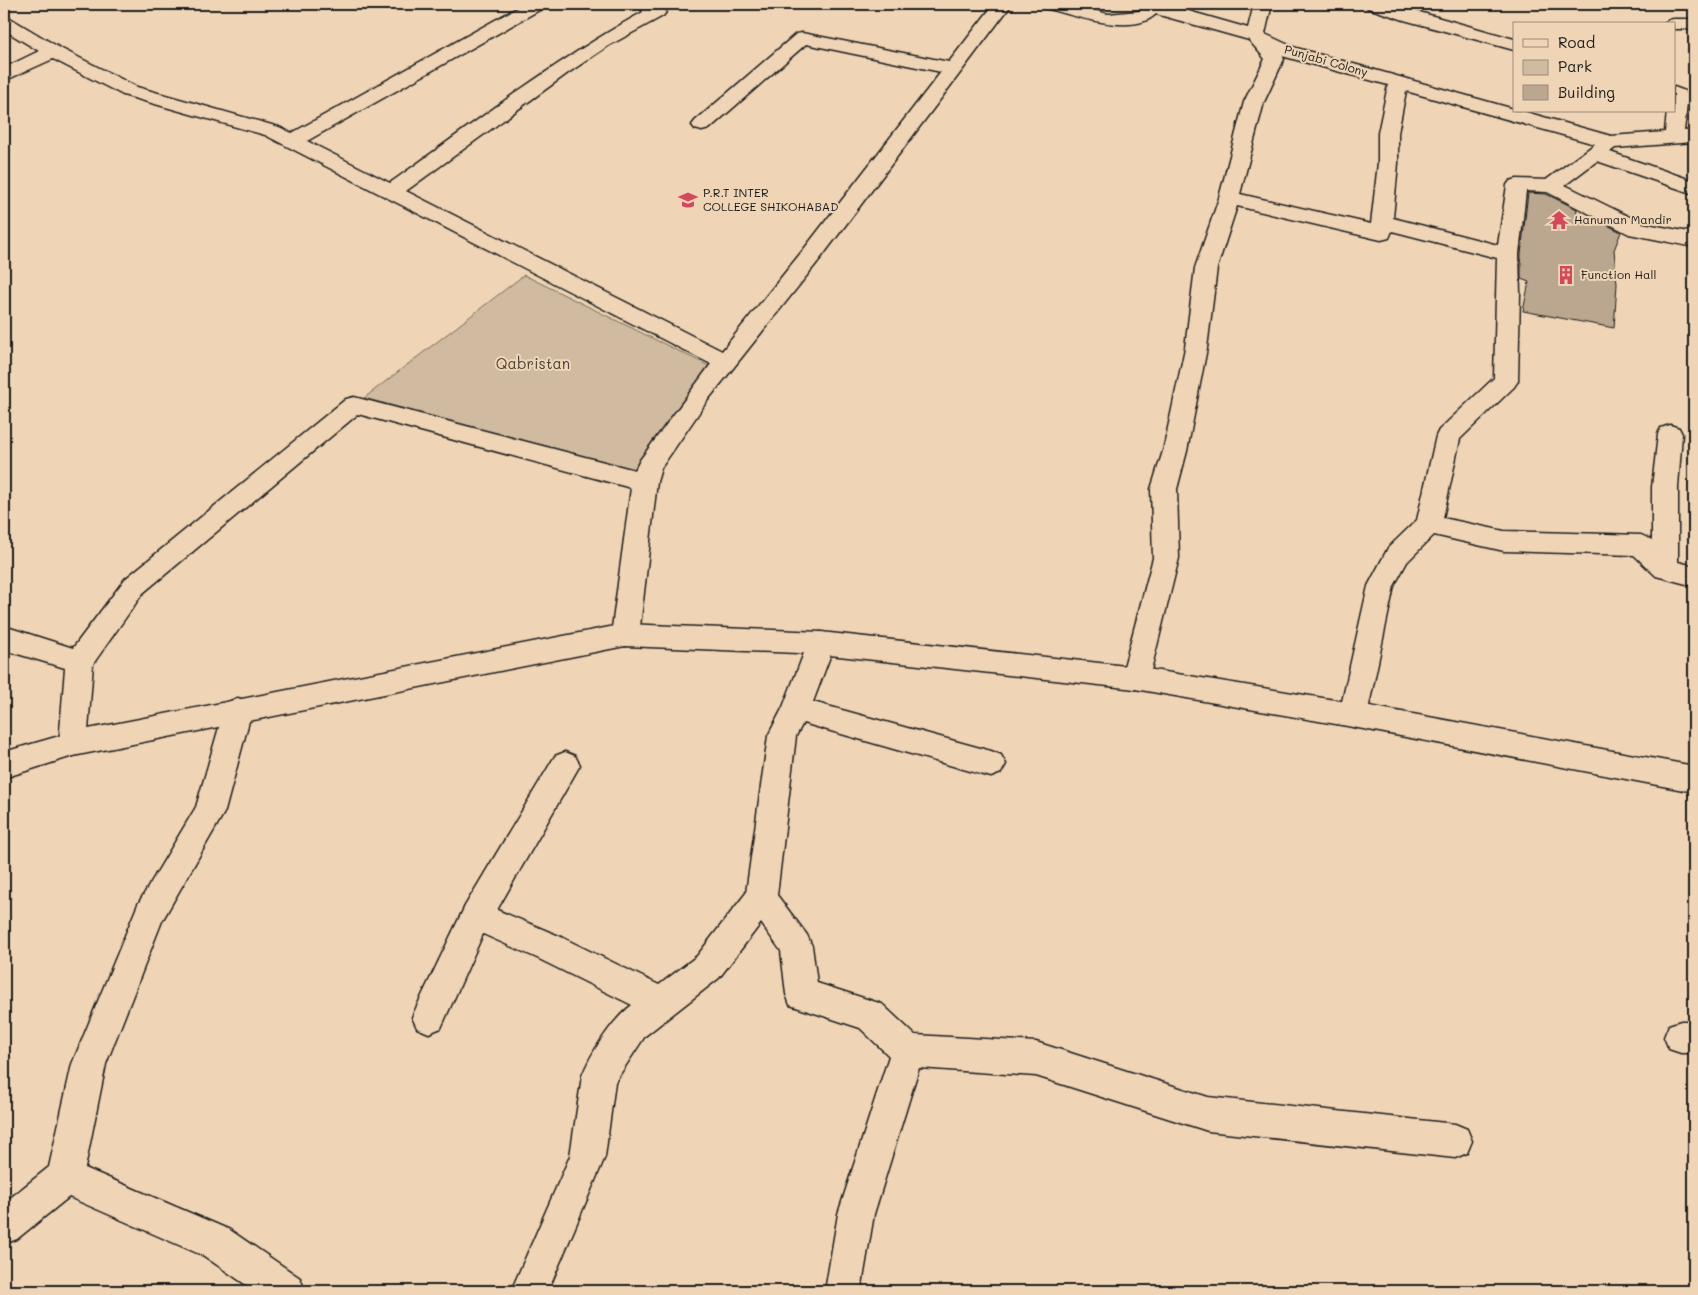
<svg xmlns="http://www.w3.org/2000/svg" width="1698" height="1295" font-family="Mali,sans-serif">
<style>
.green{fill:#d0baa0;stroke:#766b5e}
.building{fill:#bba790;stroke:#1c1c1c}
.lines{fill:none;stroke-linecap:round;stroke-linejoin:round}
.minor-casing{stroke:#1c1c1c;stroke-width:3}
.secondary-casing{stroke:#1c1c1c;stroke-width:3}
.minor{fill:#efd5b6;fill-rule:evenodd}
.secondary{fill:#efd5b6;fill-rule:evenodd}
.labels{text-anchor:middle;stroke-width:4;stroke-linejoin:round;paint-order:stroke}
.far-street-label{font-size:12px;fill:#1c1c1c;stroke:#efd5b6}
.far-poi-label{font-size:12px;fill:#1c1c1c;stroke:#efd5b6;text-anchor:start}
.park-label{font-size:15px;fill:#49443d;stroke:#efd5b6}
</style>
<rect width="100%" height="100%" fill="#efd5b6"/>
<filter id="ink" filterUnits="userSpaceOnUse"><feTurbulence type="fractalNoise" baseFrequency=".02" numOctaves="2"/><feDisplacementMap in="SourceGraphic" scale="10" xChannelSelector="R" yChannelSelector="G"/><feConvolveMatrix kernelMatrix="1 2 1 2 8 2 1 2 1" color-interpolation-filters="sRGB"/></filter>
<g filter="url(#ink)">
<!-- green -->
<path class="green" d="M 524,275 L 709,366 L 641,471 L 364,398 Z"/>
<!-- building -->
<path class="building" d="M 1528,193 L 1546,194 L 1577,209 L 1576,215 L 1597,220 L 1621,232 L 1614,250 L 1617,284 L 1614,328 L 1523,311 L 1529,282 L 1521,279 L 1521,254 Z"/>
<g class="lines">
<!-- minor casing -->
<g class="minor-casing">
<path id="minor" d="M 524,4 L 546,4 L 543,8 L 307,141 L 390,183 C 473,124 554,61 643,12 L 641,9 L 646,4 L 666,4 L 663,8 L 666,12 L 663,16 L 608,46 L 568,73 L 406,191 L 722,351 L 804,249 L 941,72 L 806,44 L 709,129 L 702,131 L 695,129 L 692,125 L 695,121 L 796,34 L 802,33 L 949,62 L 994,4 L 1012,4 L 820,259 L 707,401 L 661,468 L 657,482 L 639,635 L 635,643 L 625,646 L 615,643 L 611,635 L 631,488 L 358,414 L 143,593 L 93,664 L 87,744 L 83,753 L 73,756 L 63,753 L 59,744 L 65,668 L 4,650 L 4,626 L 73,648 L 125,579 L 346,399 L 354,397 L 635,470 L 640,460 L 711,364 L 265,135 L 123,95 L 53,59 L 4,81 L 4,68 L 39,51 L 4,30 L 4,17 L 10,18 L 60,48 L 137,87 L 279,127 L 292,133 Z
M 1042,4 L 1071,4 L 1108,14 L 1139,11 L 1144,6 L 1142,4 L 1164,4 L 1248,28 L 1254,4 L 1272,4 L 1265,34 L 1293,47 L 1514,109 L 1514,111 L 1522,111 L 1611,136 L 1665,132 L 1667,111 L 1674,111 L 1674,87 L 1685,91 L 1688,95 L 1684,131 L 1694,130 L 1694,142 L 1615,148 L 1610,152 L 1694,181 L 1694,194 L 1597,161 L 1565,185 L 1642,223 L 1694,233 L 1694,247 L 1629,234 L 1547,192 L 1526,191 L 1519,254 L 1520,294 L 1518,381 L 1514,387 L 1460,439 L 1443,518 L 1504,531 L 1641,535 L 1652,540 L 1652,487 L 1658,434 L 1661,428 L 1670,425 L 1679,428 L 1682,434 L 1678,487 L 1678,562 L 1694,566 L 1694,586 L 1656,576 L 1634,555 L 1504,551 L 1434,535 L 1407,562 L 1394,586 L 1367,715 L 1363,723 L 1353,727 L 1343,723 L 1339,715 L 1368,586 L 1388,548 L 1417,520 L 1436,436 L 1439,430 L 1494,378 L 1497,258 L 1392,231 L 1389,238 L 1381,240 L 1237,206 L 1217,268 L 1207,348 L 1187,451 L 1177,489 L 1179,558 L 1149,678 L 1145,686 L 1135,689 L 1125,686 L 1121,678 L 1153,558 L 1151,489 L 1163,451 L 1185,348 L 1195,268 L 1219,198 L 1244,102 L 1265,59 L 1249,40 L 1156,14 C 1133,37 1073,15 1045,8 ZM 1282,56 L 1388,85 L 1378,133 L 1378,163 L 1371,224 L 1240,194 L 1264,102 L 1284,59 ZM 1406,91 L 1595,144 L 1546,180 L 1517,179 L 1510,181 L 1507,185 L 1498,245 L 1393,218 L 1398,163 L 1398,133 Z
M 1365,4 L 1391,4 L 1514,39 L 1514,50 L 1404,20 L 1368,8 Z
M 1674,19 L 1694,19 L 1694,29 L 1674,29 L 1674,24 L 1665,24 L 1668,20 Z
M 821,632 L 831,635 L 835,643 L 813,702 L 991,751 L 1001,755 L 1006,764 L 1001,773 L 991,777 L 803,723 L 796,736 L 777,895 L 807,935 L 812,946 L 817,983 L 882,1004 L 915,1035 L 1036,1042 L 1208,1097 L 1455,1124 L 1467,1129 L 1472,1141 L 1467,1153 L 1455,1158 L 1208,1131 L 1036,1076 L 919,1068 L 874,1214 L 861,1291 L 825,1291 L 838,1214 L 889,1056 L 860,1028 L 790,1005 L 786,994 L 781,951 L 761,923 L 719,978 L 645,1036 L 615,1082 L 605,1157 L 548,1291 L 511,1291 L 570,1156 L 582,1076 C 591,1053 612,1020 632,1005 L 537,958 L 483,934 L 441,1028 L 429,1033 L 417,1028 L 412,1017 L 417,1006 L 465,906 L 555,756 L 565,752 L 575,756 L 580,765 L 497,910 L 559,936 L 659,985 L 697,956 L 746,893 L 768,736 L 783,707 L 811,635 Z
M 238,698 L 248,702 L 252,710 L 225,811 L 162,921 L 106,1064 L 85,1168 L 230,1230 L 300,1278 L 305,1291 L 255,1291 L 204,1256 L 69,1197 L 17,1239 L 4,1244 L 4,1203 L 49,1167 L 72,1064 L 138,904 L 196,807 L 224,710 L 228,702 Z
M 1681,1021 L 1694,1021 L 1694,1053 L 1681,1053 L 1669,1049 L 1664,1037 L 1669,1025 Z"/>
</g>
<!-- secondary casing -->
<g class="secondary-casing">
<path id="secondary" d="M 625,624 L 821,632 L 1135,667 L 1353,703 L 1694,766 L 1694,792 L 1353,727 L 1135,689 L 821,654 L 625,646 L 73,756 L 4,778 L 4,752 L 73,732 Z"/>
</g>
<!-- minor -->
<use href="#minor" class="minor"/>
<!-- secondary -->
<use href="#secondary" class="secondary"/>
</g>
</g>
<!-- icons -->
<defs>
<g id="school-bare" transform="scale(1.5)"><path d="M0-5L7-2L0 1L-7-2ZM-4 1L0 2.5L4 1V4Q0 6-4 4Z" fill="#d1495b" stroke="#efd5b6" stroke-width="2.5" paint-order="stroke"/></g>
<g id="temple-bare" transform="scale(1.5)"><path d="M0-6L5-2H3V0L6.5 2.5H4V6H1.5V3h-3V6H-4V2.5H-6.5L-3 0V-2H-5Z" fill="#d1495b" stroke="#efd5b6" stroke-width="2.5" paint-order="stroke"/></g>
<g id="building-bare" transform="scale(1.5)"><path d="M-4-6H4V6H1V3H-1V6H-4ZM-2.5-4.3h1.7v1.8h-1.7ZM.8-4.3h1.7v1.8H.8ZM-2.5-1h1.7V.8h-1.7ZM.8-1h1.7V.8H.8Z" fill="#d1495b" stroke="#efd5b6" stroke-width="2.5" paint-order="stroke"/></g>
</defs>
<g fill-rule="evenodd">
<use href="#school-bare" x="688" y="200"/>
<use href="#temple-bare" x="1559" y="220"/>
<use href="#building-bare" x="1566" y="275"/>
</g>
<g class="labels">
<!-- far-street labels -->
<g class="far-street-label">
<text transform="translate(1326 61) rotate(16)" y="4">Punjabi Colony</text>
</g>
<!-- far-poi labels -->
<g class="far-poi-label">
<text x="703" y="197">P.R.T INTER<tspan x="703" dy="14">COLLEGE SHIKOHABAD</tspan></text>
<text x="1574" y="224">Hanuman Mandir</text>
<text x="1581" y="279">Function Hall</text>
</g>
<!-- park labels -->
<g class="park-label">
<text x="533" y="369">Qabristan</text>
</g>
</g>
<!-- margin -->
<rect width="1698" height="1295" fill="none" stroke="#efd5b6" stroke-width="20"/>
<rect x="10" y="10" width="1678" height="1275" fill="none" stroke="#1c1c1c" stroke-width="2" filter="url(#ink)"/>
<!-- legend -->
<rect x="1513" y="22" width="162" height="90" fill="#efd5b6" stroke="#9b8b78"/>
<rect x="1523" y="39" width="25" height="8" fill="#efd5b6" stroke="#9b8b78"/>
<text x="1558" y="48" font-size="15" fill="#1c1c1c">Road</text>
<rect x="1523" y="60" width="25" height="15" fill="#d0baa0" stroke="#9b8b78"/>
<text x="1558" y="72" font-size="15" fill="#1c1c1c">Park</text>
<rect x="1523" y="85" width="25" height="15" fill="#bba790" stroke="#9b8b78"/>
<text x="1558" y="98" font-size="15" fill="#1c1c1c">Building</text>
</svg>
